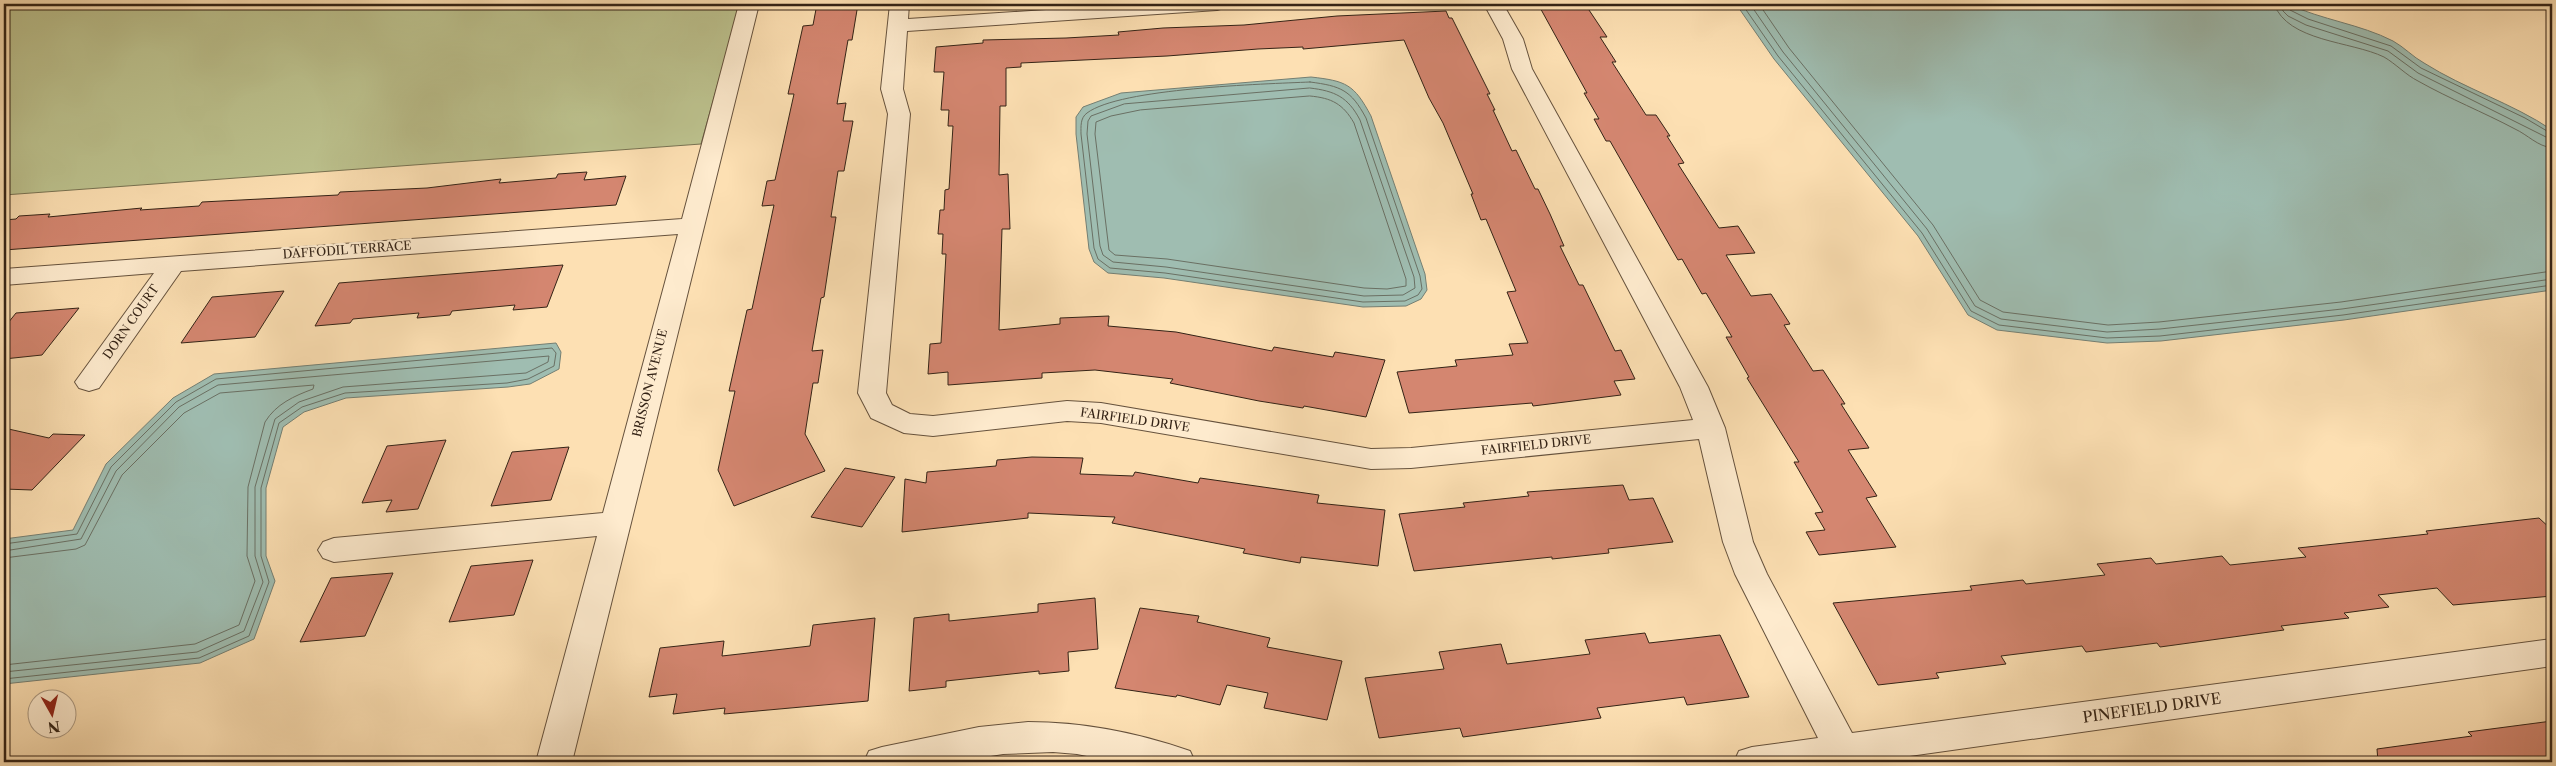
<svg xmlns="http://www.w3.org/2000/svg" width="2556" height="766" font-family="'Libre Caslon Text',serif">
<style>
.green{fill:#bdc38f;stroke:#787352}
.water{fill:#9fbdb1;stroke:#747f73}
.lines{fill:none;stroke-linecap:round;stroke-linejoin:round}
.shore{stroke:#6a7064;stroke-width:1}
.building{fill:#d48670;stroke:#342316}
.minor-casing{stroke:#66523d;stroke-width:2}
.minor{fill:#feebce;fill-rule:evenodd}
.labels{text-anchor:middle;stroke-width:4.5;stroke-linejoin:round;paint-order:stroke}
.street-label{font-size:12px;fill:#342316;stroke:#feebce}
.near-street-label{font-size:15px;fill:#342316;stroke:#feebce}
</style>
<rect width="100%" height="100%" fill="#fde0b3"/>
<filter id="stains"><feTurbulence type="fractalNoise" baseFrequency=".004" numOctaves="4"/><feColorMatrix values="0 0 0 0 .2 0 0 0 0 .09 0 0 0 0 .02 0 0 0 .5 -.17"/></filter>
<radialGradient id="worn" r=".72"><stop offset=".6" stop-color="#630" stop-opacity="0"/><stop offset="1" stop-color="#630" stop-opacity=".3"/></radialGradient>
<!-- green -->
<path class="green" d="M 4,4 L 740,4 L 701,144 L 4,195 Z"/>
<!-- water -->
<path class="water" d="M 1736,4 L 2288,4 C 2322,20 2360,24 2393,41 C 2404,47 2413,57 2424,63 C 2465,89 2512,103 2552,130 L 2552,290 L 2344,320 L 2161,341 L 2107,343 L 1997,330 L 1968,315 L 1918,236 L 1774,59 Z
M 1311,77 C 1346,81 1354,84 1371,116 L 1425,274 L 1427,290 L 1421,299 L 1406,306 L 1363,307 L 1164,278 L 1108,273 L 1094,262 L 1089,249 L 1076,134 L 1076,117 L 1083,107 L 1121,93 Z
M 556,343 L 561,352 L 559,369 L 530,384 L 508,387 L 346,398 L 304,412 L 283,427 L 266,488 L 266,556 L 275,581 L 254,639 L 200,663 L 4,684 L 4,539 L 73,530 L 106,464 L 173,398 L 214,374 Z"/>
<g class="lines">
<!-- shore -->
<path class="shore" d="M 1742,4 L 1778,56 L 1922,233 L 1971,311 L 1999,325 L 2107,338 L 2160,336 L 2343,315 L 2552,285
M 1750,4 L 1783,52 L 1927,229 L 1975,306 L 2001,319 L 2107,332 L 2160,329 L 2342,309 L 2552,279
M 1759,4 L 1789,48 L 1933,225 L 1980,300 L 2003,312 L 2108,325 L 2159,322 L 2341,302 L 2552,271
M 2274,4 C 2288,42 2351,41 2384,57 C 2396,64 2406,75 2418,81 C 2450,99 2483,112 2515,129 C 2528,135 2537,146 2552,148
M 2281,4 L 2283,11 L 2288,16 L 2306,25 L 2388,51 L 2418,73 L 2552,140
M 2288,4 L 2290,10 L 2308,19 L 2391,46 L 2421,68 L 2525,118 L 2552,134
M 1310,82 C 1341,86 1351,90 1366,118 L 1420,276 L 1422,289 L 1418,295 L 1405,301 L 1363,302 L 1165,273 L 1110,268 L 1098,259 L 1094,248 L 1081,134 C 1081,127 1080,118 1087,113 C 1120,88 1264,84 1310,82 Z
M 1310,88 C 1335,91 1348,97 1360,120 L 1414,277 L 1415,288 L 1403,295 L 1364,296 L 1166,267 L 1113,262 L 1103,255 L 1100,246 L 1087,134 L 1088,121 L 1091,116 L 1124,104 Z
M 1310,96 C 1332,98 1343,104 1354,123 L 1406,279 L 1406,286 L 1387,289 L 1364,288 L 1167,259 L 1115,255 L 1109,250 L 1095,134 L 1096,122 L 1111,116 L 1140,110 Z
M 4,544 L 77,534 L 111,467 L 176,402 L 216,379 L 552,348 L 556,353 L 554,366 L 528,379 L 507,383 L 345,393 L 302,407 L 279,423 L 261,488 L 261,556 L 269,582 L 249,636 L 199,658 L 4,679
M 4,551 L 81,539 L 116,471 L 179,407 L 218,385 L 549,356 L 548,362 L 526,373 L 343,387 L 299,402 L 275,419 L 255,487 L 255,556 L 263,582 L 244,631 L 197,652 L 4,672
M 4,558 L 76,549 L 85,545 L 122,475 L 184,413 L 220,393 L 314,385 L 313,389 C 294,396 276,404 265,422 L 248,487 L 247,556 L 255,581 L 239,625 L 195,644 L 4,665"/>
</g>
<!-- building -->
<path class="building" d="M 817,4 L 858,4 L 852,40 L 848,40 L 837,104 L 846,103 L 843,121 L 853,121 L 844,171 L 838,171 L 831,217 L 836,217 L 824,297 L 821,298 L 812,351 L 823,350 L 818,383 L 813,383 L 805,434 L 825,471 L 734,506 L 718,470 L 735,391 L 729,391 L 747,310 L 752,309 L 774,205 L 762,206 L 767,181 L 775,180 L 794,94 L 788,94 L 803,26 L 813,25 Z
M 1538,4 L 1585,4 L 1607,37 L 1600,37 L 1616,62 L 1612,62 L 1646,115 L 1656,115 L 1670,136 L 1667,136 L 1684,163 L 1678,164 L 1719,228 L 1738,226 L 1755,253 L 1726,255 L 1751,296 L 1771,294 L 1790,324 L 1784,325 L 1813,371 L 1823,370 L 1845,404 L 1841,404 L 1869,448 L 1848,450 L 1877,496 L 1866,498 L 1896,547 L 1819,555 L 1806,532 L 1825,530 L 1815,513 L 1823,512 L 1794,462 L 1799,462 L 1747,378 L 1749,377 L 1726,337 L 1732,337 L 1706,293 L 1702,294 L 1682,259 L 1678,260 L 1610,141 L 1606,141 L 1594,119 L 1599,119 L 1584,93 L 1587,93 Z
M 1446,11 L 1449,18 L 1452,18 L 1490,94 L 1487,94 L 1495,110 L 1493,110 L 1512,151 L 1516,150 L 1535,189 L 1538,189 L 1550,214 L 1564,246 L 1560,246 L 1579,285 L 1583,285 L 1615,351 L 1621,350 L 1635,379 L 1614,381 L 1621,395 L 1533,406 L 1532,403 L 1409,413 L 1397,372 L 1457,366 L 1455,360 L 1513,355 L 1509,344 L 1528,343 L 1507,292 L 1516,291 L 1486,219 L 1481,220 L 1471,194 L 1473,194 L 1443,123 L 1429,98 L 1404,40 L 1303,49 L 1303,47 L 1258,49 L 1167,56 L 1021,63 L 1021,67 L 1006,68 L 1006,106 L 1000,106 L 999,175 L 1008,174 L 1010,229 L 1002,229 L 999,330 L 1060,324 L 1060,318 L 1109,316 L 1108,326 L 1176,332 L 1272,351 L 1274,347 L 1333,357 L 1335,352 L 1385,360 L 1366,417 L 1304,406 L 1303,408 L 1259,401 L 1170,383 L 1173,379 L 1095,370 L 1042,373 L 1042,378 L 948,385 L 948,372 L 928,374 L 930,344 L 941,343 L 946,254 L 942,254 L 943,234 L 938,234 L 940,210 L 944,210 L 945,190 L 949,189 L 953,126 L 948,126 L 949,110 L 941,110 L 944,72 L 934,72 L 936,47 L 983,43 L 983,40 L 1066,38 L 1119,35 L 1118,32 L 1163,28 L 1244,25 L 1337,16 Z
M 587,172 L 584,180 L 626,176 L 616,205 L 4,250 L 4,220 L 16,219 L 19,216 L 50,214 L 48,217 L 142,208 L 140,210 L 199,206 L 202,202 L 338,195 L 340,192 L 427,188 L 501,179 L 499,183 L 556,178 L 558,174 Z
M 563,265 L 547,307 L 513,310 L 515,305 L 452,311 L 450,315 L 417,318 L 419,313 L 353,319 L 350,323 L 315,326 L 339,283 Z
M 284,291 L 255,337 L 181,343 L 212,297 Z
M 79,308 L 42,355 L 4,359 L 4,328 L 16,313 Z
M 4,428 L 49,438 L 53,434 L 85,435 L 32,490 L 4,489 Z
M 446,440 L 418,509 L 386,512 L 392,500 L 362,503 L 387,446 Z
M 569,447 L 551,500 L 491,506 L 512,452 Z
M 1032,457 L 1083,458 L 1080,474 L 1133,476 L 1135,472 L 1198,483 L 1200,478 L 1319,495 L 1317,503 L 1385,510 L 1378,566 L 1301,557 L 1300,563 L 1243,553 L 1245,549 L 1112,523 L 1115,517 L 1028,513 L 1028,518 L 902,532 L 905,479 L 926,483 L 927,472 L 996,466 L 997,460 Z
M 845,468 L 895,477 L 862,527 L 811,517 Z
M 1623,485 L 1629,500 L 1653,498 L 1673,542 L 1608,549 L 1609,553 L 1552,559 L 1552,557 L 1414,571 L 1399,514 L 1465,507 L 1463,503 L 1529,496 L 1527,492 Z
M 2539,518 L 2552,530 L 2552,596 L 2453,605 L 2437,588 L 2378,595 L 2389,607 L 2344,613 L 2349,618 L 2281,626 L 2284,630 L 2160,647 L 2157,643 L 2086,652 L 2082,646 L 2001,656 L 2006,664 L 1936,673 L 1939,678 L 1878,685 L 1833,603 L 1972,590 L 1970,586 L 2023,580 L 2026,584 L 2105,575 L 2097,564 L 2151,558 L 2156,564 L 2222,556 L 2230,565 L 2306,557 L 2298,548 L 2428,534 L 2426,531 Z
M 533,560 L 514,615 L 449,622 L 471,566 Z
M 393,573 L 365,636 L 300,642 L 331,578 Z
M 1095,598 L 1098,649 L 1068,652 L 1069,671 L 1039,674 L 1039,671 L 946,681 L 946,687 L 909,691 L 914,618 L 949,614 L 949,621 L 1038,612 L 1038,604 Z
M 1140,608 L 1199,616 L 1197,622 L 1270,638 L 1267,647 L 1342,661 L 1327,720 L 1264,708 L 1268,693 L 1227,685 L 1220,705 L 1177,695 L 1176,697 L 1115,688 Z
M 875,618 L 868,701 L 724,714 L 725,708 L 673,714 L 677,694 L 649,697 L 660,648 L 724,641 L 722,656 L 810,646 L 813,625 Z
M 1645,633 L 1649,643 L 1720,635 L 1749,697 L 1687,705 L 1684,697 L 1597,708 L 1601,718 L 1463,737 L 1460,728 L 1379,738 L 1365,678 L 1444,669 L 1439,652 L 1501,644 L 1507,664 L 1590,654 L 1585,640 Z
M 2552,721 L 2552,762 L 2378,762 L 2377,749 L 2472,736 L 2468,732 Z"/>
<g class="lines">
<!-- minor casing -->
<g class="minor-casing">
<path id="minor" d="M 739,4 L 759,4 L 572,762 L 536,762 L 597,536 L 334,562 L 323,558 L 318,550 L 323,542 L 334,538 L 603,513 L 678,234 L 181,271 L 99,388 L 89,391 L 79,388 L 75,382 L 154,273 L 4,285 L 4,269 L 682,219 Z
M 890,4 L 909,4 L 908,19 L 1136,4 L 1227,4 L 1224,8 L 1217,10 L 907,31 L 903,89 L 910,114 L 886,393 L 892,405 L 910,414 L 933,416 L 1067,401 L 1101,403 L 1371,449 L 1411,448 L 1693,420 L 1680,387 L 1512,69 L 1503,39 L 1484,4 L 1503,4 L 1523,39 L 1532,69 L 1708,387 L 1725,428 L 1753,542 L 1767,574 L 1852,733 L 2552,639 L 2552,666 L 1867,762 L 1734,762 L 1739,751 L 1752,747 L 1818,738 L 1735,574 L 1723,542 L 1699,439 L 1411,468 L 1371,469 L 1101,423 L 1067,421 L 933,436 L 904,433 L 871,418 L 858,393 L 888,114 L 881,89 Z
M 1028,722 C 1082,722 1139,733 1190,751 L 1195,762 L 1116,762 L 1077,754 L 1053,752 L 1003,754 L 954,762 L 864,762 L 869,751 L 882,747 L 979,727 Z"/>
</g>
<!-- minor -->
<use href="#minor" class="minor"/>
</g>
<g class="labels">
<!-- street labels -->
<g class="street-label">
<text transform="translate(347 250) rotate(-4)" y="4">DAFFODIL TERRACE</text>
<text transform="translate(131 322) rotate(-55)" y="4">DORN COURT</text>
<text transform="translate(650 383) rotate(-76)" y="4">BRISSON AVENUE</text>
<text transform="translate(1135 420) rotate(8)" y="4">FAIRFIELD DRIVE</text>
<text transform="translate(1536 445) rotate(-6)" y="4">FAIRFIELD DRIVE</text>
</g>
<!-- near-street labels -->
<g class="near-street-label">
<text transform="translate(2152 708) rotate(-8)" y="5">PINEFIELD DRIVE</text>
</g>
</g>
<!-- margin -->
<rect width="2556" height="766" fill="none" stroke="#fde0b3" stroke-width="20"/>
<rect x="5" y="5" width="2546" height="756" fill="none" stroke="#342316" stroke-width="2.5"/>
<rect x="10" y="10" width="2536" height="746" fill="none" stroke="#342316"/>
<!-- north arrow -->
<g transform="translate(52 714) rotate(172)"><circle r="24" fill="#feebce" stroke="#ad9b84"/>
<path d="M0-4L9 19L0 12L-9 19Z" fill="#8f2418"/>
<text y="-8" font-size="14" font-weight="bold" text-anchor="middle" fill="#342316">N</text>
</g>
<rect width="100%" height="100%" filter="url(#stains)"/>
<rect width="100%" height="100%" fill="url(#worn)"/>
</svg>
